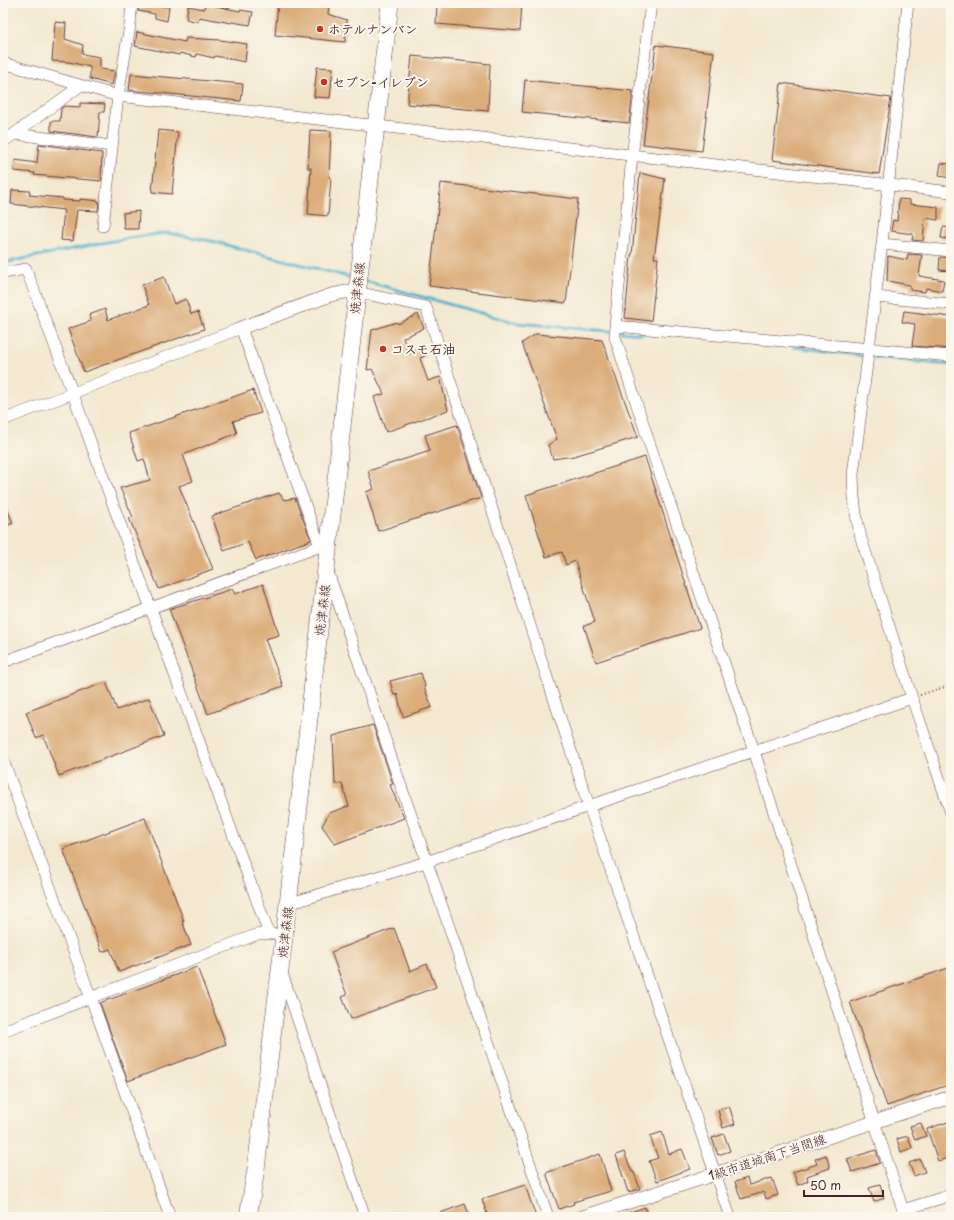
<svg xmlns="http://www.w3.org/2000/svg" width="954" height="1220" font-family="'Playpen Sans','Klee One',sans-serif">
<style>
.lines{fill:none;stroke-linecap:round;stroke-linejoin:round}
.stream{stroke:#4db3cc;stroke-width:3}
.building{fill:#dbad7a}
.minor-casing{stroke:#633d44;stroke-width:12}
.tertiary-casing{stroke:#633d44;stroke-width:14}
.primary-casing{stroke:#633d44;stroke-width:18}
.path{stroke:#633d44;stroke-width:2;stroke-dasharray:1 3;stroke-linecap:butt}
.minor{stroke:#fff;stroke-width:11}
.tertiary{stroke:#fff;stroke-width:13}
.primary{stroke:#fff;stroke-width:17}
.poi-dot{fill:#c8321e;stroke:#fbf7ec;stroke-width:1.5}
.labels{text-anchor:middle;stroke-width:4;stroke-linejoin:round;paint-order:stroke}
.poi-label{font-size:13px;font-weight:bold;fill:#4a1f2b;stroke:#fbf7ec;text-anchor:start}
.street-label{font-size:13px;fill:#4a1f2b;stroke:#fbf7ec}
</style>
<rect width="100%" height="100%" fill="#fbf7ec"/>
<filter id="ink" filterUnits="userSpaceOnUse"><feTurbulence type="fractalNoise" baseFrequency=".025" numOctaves="2"/><feDisplacementMap in="SourceGraphic" scale="8" xChannelSelector="R" yChannelSelector="G"/><feConvolveMatrix kernelMatrix="1 2 1 2 8 2 1 2 1" color-interpolation-filters="sRGB"/></filter>
<filter id="wash" filterUnits="userSpaceOnUse"><feTurbulence type="fractalNoise" baseFrequency=".012" numOctaves="4" result="noise"/><feDisplacementMap in="SourceGraphic" scale="16" xChannelSelector="R" yChannelSelector="G"/><feGaussianBlur stdDeviation="0.9" result="paint"/><feColorMatrix in="noise" values="0 0 0 0 0 0 0 0 0 0 0 0 0 0 0 0 0 1.4 0 .05"/><feComposite in="paint" operator="in"/></filter>
<g filter="url(#wash)">
<rect width="100%" height="100%" fill="#f3e9d1"/>
<g class="lines">
<!-- stream -->
<path class="stream" d="M 3,263 L 102,243 L 135,237 L 167,233 L 211,241 L 353,278
M 365,281 L 517,323 L 643,334
M 794,347 L 880,358 L 951,365"/>
</g>
<g id="blocks">
<!-- building -->
<path class="building" d="M 139,3 L 169,7 L 167,21 L 155,18 L 155,14 L 138,11 Z
M 278,3 L 329,3 L 328,14 L 347,20 L 345,42 L 275,35 Z
M 437,3 L 522,3 L 520,31 L 436,24 Z
M 205,4 L 240,11 L 240,10 L 253,12 L 250,25 L 232,22 L 231,23 L 199,17 L 198,22 L 186,19 L 188,6 L 204,9 Z
M 55,22 L 66,23 L 65,39 L 83,45 L 82,54 L 100,57 L 100,69 L 115,71 L 112,85 L 90,79 L 90,67 L 69,62 L 52,61 Z
M 137,32 L 185,42 L 186,38 L 220,40 L 247,44 L 245,62 L 215,56 L 214,58 L 197,54 L 196,57 L 180,53 L 179,55 L 135,46 Z
M 656,45 L 714,52 L 702,151 L 643,144 Z
M 412,56 L 490,64 L 488,111 L 407,104 Z
M 317,67 L 333,68 L 330,98 L 314,97 Z
M 131,74 L 243,84 L 241,101 L 129,90 Z
M 525,80 L 633,91 L 629,123 L 522,112 Z
M 781,83 L 891,98 L 879,174 L 772,160 Z
M 80,103 L 105,104 L 104,112 L 100,112 L 98,137 L 51,131 L 51,121 L 60,121 L 61,108 L 65,106 L 80,107 Z
M 158,130 L 178,132 L 172,194 L 152,192 Z
M 310,130 L 331,131 L 329,177 L 331,178 L 328,216 L 308,214 L 311,168 L 308,168 Z
M 39,144 L 102,153 L 101,181 L 34,175 L 35,173 L 14,171 L 15,160 L 37,163 Z
M 941,163 L 951,164 L 951,178 L 939,176 Z
M 640,173 L 665,179 L 654,258 L 658,258 L 651,321 L 625,318 L 631,255 L 632,255 Z
M 441,183 L 578,199 L 566,303 L 429,286 Z
M 12,190 L 30,191 L 29,195 L 63,198 L 63,200 L 80,201 L 80,199 L 99,201 L 98,211 L 77,210 L 73,241 L 61,240 L 64,210 L 11,204 Z
M 899,199 L 910,200 L 910,204 L 938,207 L 938,220 L 925,218 L 923,241 L 912,240 L 913,234 L 891,231 L 893,220 L 897,221 Z
M 139,211 L 138,229 L 124,229 L 123,213 Z
M 943,227 L 951,228 L 951,239 L 941,238 Z
M 908,254 L 922,255 L 919,276 L 944,280 L 942,291 L 926,288 L 925,292 L 910,290 L 910,285 L 887,281 L 888,256 L 907,260 Z
M 940,257 L 951,258 L 950,271 L 939,270 Z
M 164,277 L 174,304 L 186,299 L 191,314 L 198,312 L 204,329 L 84,372 L 68,329 L 91,321 L 89,315 L 105,309 L 108,320 L 149,305 L 142,285 Z
M 904,311 L 951,317 L 949,334 L 951,334 L 951,349 L 912,346 L 915,324 L 902,322 Z
M 418,314 L 424,328 L 403,338 L 408,354 L 421,348 L 425,356 L 420,358 L 428,381 L 440,377 L 448,410 L 386,432 L 374,397 L 384,394 L 372,369 L 367,370 L 372,330 L 397,322 L 398,324 Z
M 536,334 L 602,340 L 638,437 L 574,456 L 553,459 L 548,445 L 557,439 L 522,343 Z
M 253,390 L 261,413 L 233,421 L 237,433 L 183,455 L 193,481 L 179,486 L 213,569 L 159,589 L 129,518 L 133,517 L 120,488 L 150,480 L 144,459 L 138,461 L 129,433 Z
M 457,425 L 481,498 L 378,531 L 366,492 L 374,489 L 368,471 L 430,451 L 425,435 Z
M 645,457 L 700,628 L 596,662 L 584,626 L 595,622 L 575,561 L 566,565 L 562,552 L 546,557 L 526,495 Z
M 279,493 L 284,500 L 295,498 L 311,540 L 256,560 L 248,542 L 224,551 L 212,516 Z
M 3,499 L 13,523 L 3,527 Z
M 263,584 L 279,635 L 265,639 L 283,686 L 208,714 L 169,609 L 232,589 L 235,594 Z
M 421,673 L 425,686 L 424,687 L 432,707 L 403,717 L 397,694 L 394,695 L 390,681 Z
M 106,682 L 117,710 L 149,698 L 164,736 L 59,776 L 43,735 L 36,738 L 26,712 Z
M 373,725 L 393,784 L 390,785 L 404,818 L 335,844 L 322,826 L 329,813 L 349,806 L 342,784 L 335,784 L 333,736 Z
M 145,818 L 184,921 L 182,921 L 191,945 L 119,972 L 110,949 L 102,952 L 63,849 Z
M 394,928 L 410,971 L 427,964 L 436,987 L 351,1019 L 342,997 L 347,995 L 331,952 Z
M 197,967 L 226,1044 L 128,1081 L 100,1003 Z
M 951,967 L 951,1084 L 887,1106 L 850,1002 Z
M 729,1106 L 735,1124 L 723,1128 L 718,1110 Z
M 951,1121 L 951,1157 L 938,1161 L 927,1129 Z
M 921,1123 L 926,1136 L 915,1140 L 910,1126 Z
M 662,1132 L 669,1154 L 682,1149 L 690,1169 L 657,1181 L 649,1161 L 658,1158 L 650,1136 Z
M 724,1134 L 730,1151 L 718,1155 L 712,1138 Z
M 908,1136 L 912,1148 L 901,1152 L 897,1139 Z
M 876,1150 L 880,1163 L 852,1172 L 847,1159 Z
M 624,1152 L 632,1172 L 634,1172 L 640,1189 L 628,1192 L 616,1155 Z
M 600,1154 L 611,1191 L 573,1202 L 574,1204 L 559,1209 L 546,1173 Z
M 826,1155 L 830,1168 L 807,1176 L 808,1181 L 798,1185 L 793,1172 L 817,1164 L 815,1159 Z
M 920,1159 L 925,1172 L 914,1176 L 909,1163 Z
M 747,1178 L 749,1185 L 772,1178 L 778,1195 L 766,1199 L 764,1192 L 741,1199 L 735,1182 Z
M 525,1185 L 536,1217 L 488,1217 L 482,1199 Z
M 880,1185 L 884,1198 L 874,1202 L 869,1188 Z
M 465,1204 L 470,1217 L 432,1217 L 432,1216 Z
M 645,1207 L 648,1217 L 620,1217 L 619,1216 Z"/>
</g>
</g>
<g filter="url(#ink)">
<use href="#blocks" fill-opacity="0" stroke="#633d44" stroke-width="1"/>
<g class="lines">
<!-- minor casing -->
<g class="minor-casing">
<path id="minor" d="M 651,3 L 632,157 L 615,326 L 615,337 L 649,442 L 754,751 L 903,1210 L 951,1195
M 908,3 L 882,244 L 853,475 C 853,499 855,515 861,538 L 912,698 L 951,813
M 3,63 L 118,96 L 951,192
M 15,134 L 112,146
M 3,142 L 80,86
M 103,226 L 118,96 L 130,25 L 132,3
M 882,244 L 951,251
M 3,273 L 26,269 L 73,394 L 269,934
M 357,292 L 426,307 L 589,806 L 730,1217
M 876,297 L 951,304
M 615,326 L 951,356
M 3,420 L 241,328 L 320,546
M 328,572 L 548,1217
M 3,662 L 326,544
M 3,760 L 91,998 L 170,1217
M 288,904 L 426,862 L 589,806 L 912,698
M 282,973 L 365,1217
M 3,1031 L 258,934 L 275,934"/>
</g>
<!-- tertiary casing -->
<g class="tertiary-casing">
<path id="tertiary" d="M 241,328 L 331,295 L 345,292 L 357,292
M 583,1217 L 951,1097"/>
</g>
<!-- primary casing -->
<g class="primary-casing">
<path id="primary" d="M 248,1217 L 256,1169 L 288,904 L 390,3"/>
</g>
<!-- path -->
<path class="path" d="M 920,695 L 951,685"/>
<!-- minor -->
<use href="#minor" class="minor"/>
<!-- tertiary -->
<use href="#tertiary" class="tertiary"/>
<!-- primary -->
<use href="#primary" class="primary"/>
</g>
</g>
<!-- markers -->
<g class="poi-dot">
<circle cx="320" cy="29" r="4"/>
<circle cx="324" cy="82" r="4"/>
<circle cx="383" cy="349" r="4"/>
</g>
<g class="labels">
<!-- poi labels -->
<g class="poi-label">
<text x="328" y="34">ホテルナンバン</text>
<text x="332" y="87">セブン-イレブン</text>
<text x="391" y="354">コスモ石油</text>
</g>
<!-- street labels -->
<g class="street-label">
<text transform="translate(357 288) rotate(-84)" y="5">焼津森線</text>
<text transform="translate(322 610) rotate(-83)" y="5">焼津森線</text>
<text transform="translate(285 932) rotate(-83)" y="5">焼津森線</text>
<text transform="translate(767 1157) rotate(-18)" y="5">1級市道城南下当間線</text>
</g>
</g>
<!-- margin -->
<rect width="954" height="1220" fill="none" stroke="#fbf7ec" stroke-width="16"/>
<!-- scale -->
<path d="M804 1190v6h79v-6" fill="none" stroke="#4a1f2b" stroke-width="2"/>
<text x="810" y="1190" font-size="12" fill="#4a1f2b" stroke="#fbf7ec" stroke-width="3" paint-order="stroke">50 m</text>
</svg>
